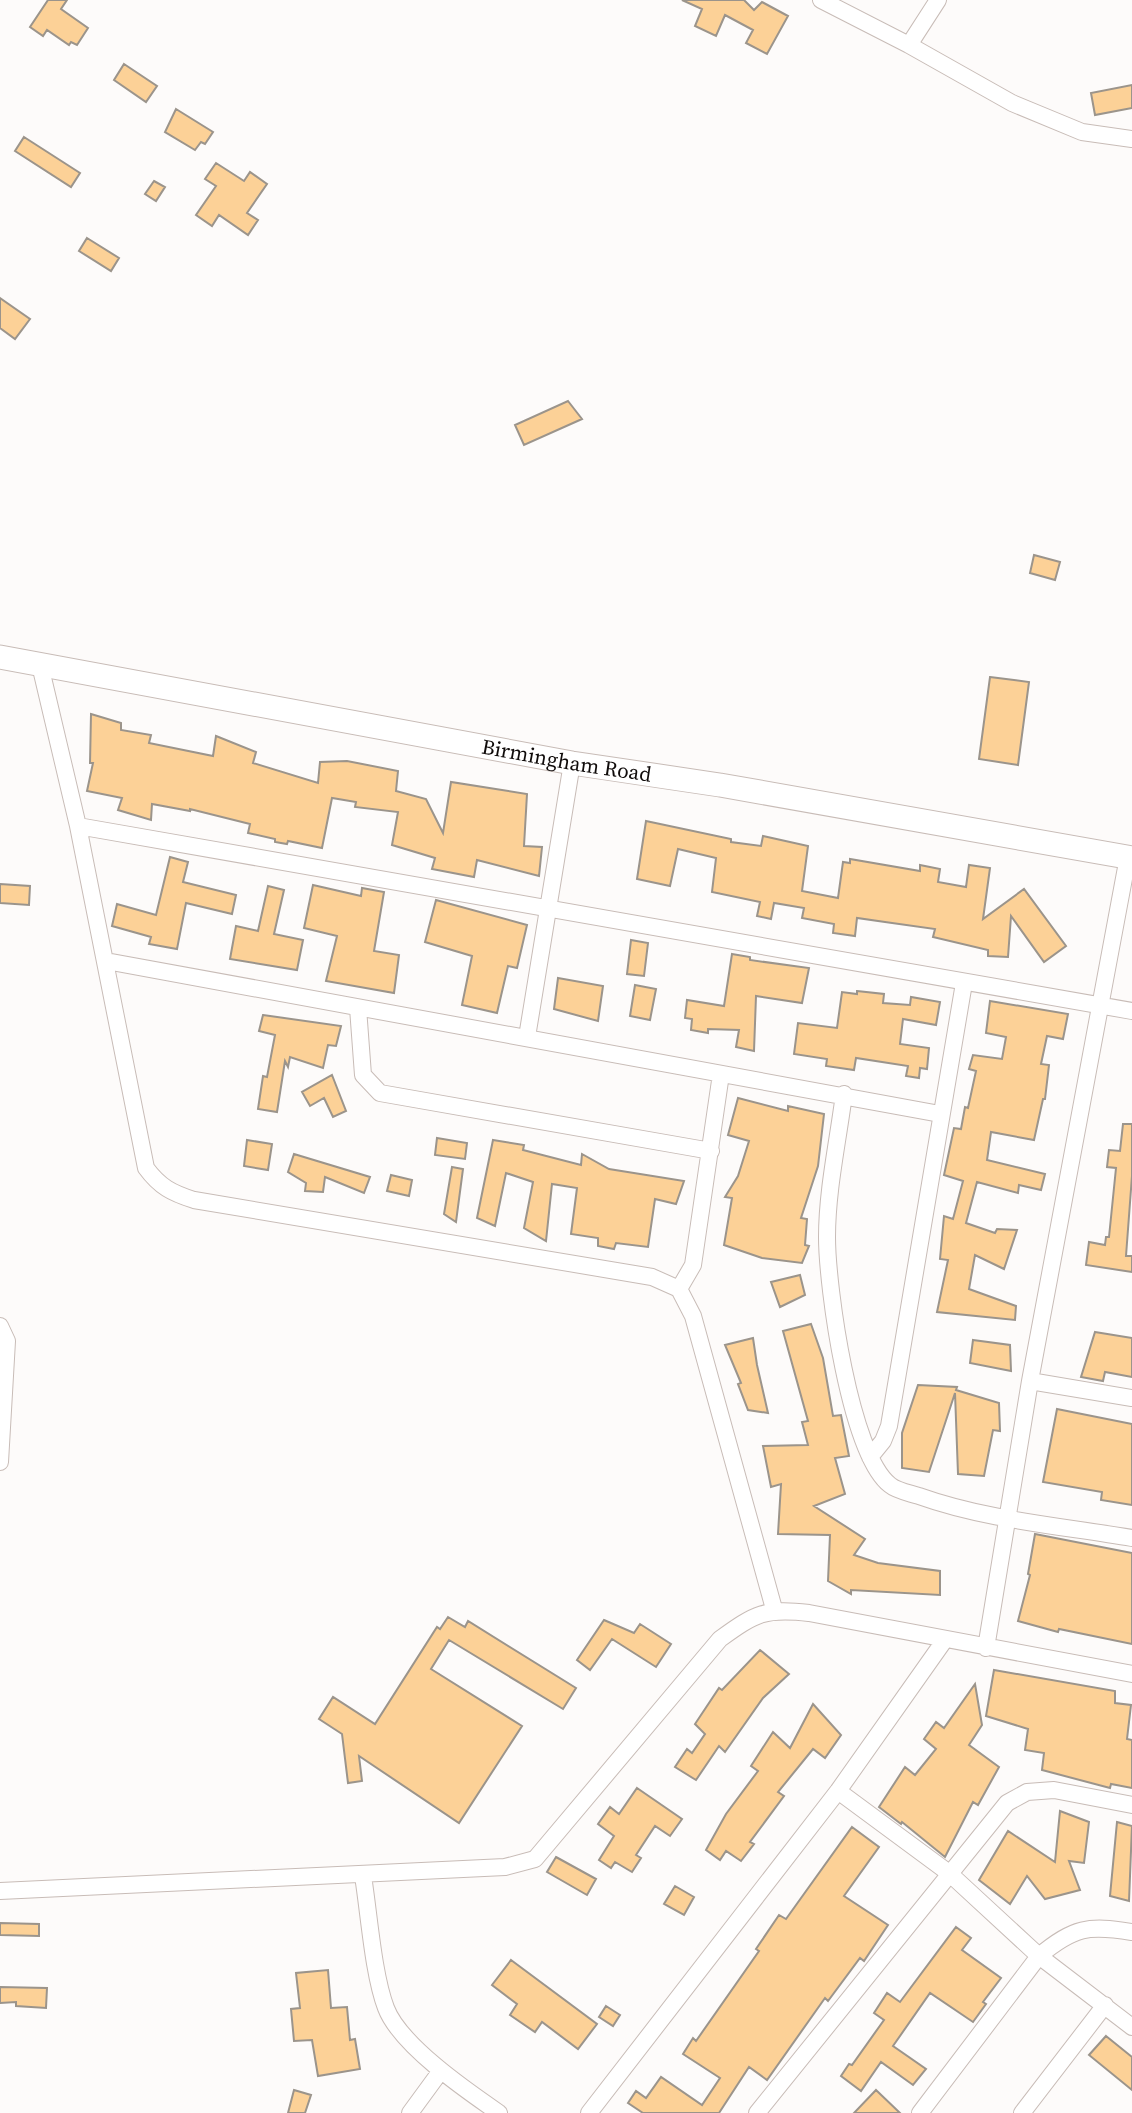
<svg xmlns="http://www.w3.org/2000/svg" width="1132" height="2113" font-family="'Source Serif 4',serif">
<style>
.building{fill:#fcd197;stroke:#9b948b;stroke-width:2}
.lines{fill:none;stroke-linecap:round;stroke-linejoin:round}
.street-casing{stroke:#c8bcb7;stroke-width:18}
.secondary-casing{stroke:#c8bcb7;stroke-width:25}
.street{stroke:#fff;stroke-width:16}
.secondary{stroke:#fff;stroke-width:23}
.labels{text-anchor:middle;stroke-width:6;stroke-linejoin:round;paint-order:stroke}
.street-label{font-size:21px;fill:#0f0b0a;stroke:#fdfbfa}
</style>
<rect width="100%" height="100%" fill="#fdfbfa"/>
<!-- building -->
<path class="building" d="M 48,0 L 67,0 L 61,9 L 88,28 L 77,45 L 71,42 L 69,45 L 47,30 L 43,36 L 30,27 Z
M 682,0 L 744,0 L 754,10 L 762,2 L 788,16 L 767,54 L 746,43 L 753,30 L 725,15 L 716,36 L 695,26 L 702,9 Z
M 124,64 L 157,86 L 146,102 L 114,80 Z
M 1132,85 L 1132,108 L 1095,115 L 1091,93 Z
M 176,109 L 213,132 L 205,144 L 201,142 L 195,150 L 165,132 Z
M 24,137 L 80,173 L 71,187 L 15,151 Z
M 216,163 L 244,181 L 250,172 L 267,184 L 247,213 L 258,220 L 248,235 L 219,215 L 212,226 L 196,215 L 216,186 L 205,179 Z
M 154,181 L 165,187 L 156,201 L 145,194 Z
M 87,238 L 119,258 L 111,271 L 79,251 Z
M 0,298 L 30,319 L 15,339 L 0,328 Z
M 568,401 L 582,419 L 524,445 L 515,425 Z
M 1034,555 L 1060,562 L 1055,580 L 1030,573 Z
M 990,677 L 1029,682 L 1018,765 L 979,759 Z
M 91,714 L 121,723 L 121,730 L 151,735 L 149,743 L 213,756 L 216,736 L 256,752 L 253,763 L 318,783 L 320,762 L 347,761 L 398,771 L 396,791 L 426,799 L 443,833 L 451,782 L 527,794 L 524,846 L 542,847 L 539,876 L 477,860 L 474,877 L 432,869 L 435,858 L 392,845 L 398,812 L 355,807 L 356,802 L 332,798 L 322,848 L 288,841 L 287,844 L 275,842 L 275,839 L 248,833 L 250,824 L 190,809 L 190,811 L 152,804 L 151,820 L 118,810 L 122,798 L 87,791 L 93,763 L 90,763 Z
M 646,821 L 731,839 L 731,842 L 761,846 L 763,836 L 808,846 L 802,891 L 838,898 L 843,862 L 850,863 L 850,859 L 920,871 L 920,865 L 940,869 L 938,882 L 966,887 L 969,865 L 990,868 L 983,919 L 1024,889 L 1066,946 L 1044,962 L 1011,916 L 1008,957 L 988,956 L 988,950 L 933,937 L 935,929 L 885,922 L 857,918 L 855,936 L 833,933 L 834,924 L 802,918 L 804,908 L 774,903 L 771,919 L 757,916 L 760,902 L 712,892 L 716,858 L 678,849 L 670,886 L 637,879 Z
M 170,857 L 188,862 L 183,882 L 236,895 L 232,914 L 186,903 L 177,949 L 149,944 L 151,937 L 112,926 L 117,904 L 156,915 Z
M 0,884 L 30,886 L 29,905 L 0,903 Z
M 313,885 L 361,896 L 362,888 L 384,892 L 374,951 L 399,955 L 394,993 L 326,981 L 337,936 L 304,928 Z
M 268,886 L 284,890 L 274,934 L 303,940 L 297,970 L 230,959 L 236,926 L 258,931 Z
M 436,900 L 527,925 L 517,968 L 508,966 L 497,1013 L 462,1005 L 472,956 L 425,942 Z
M 631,940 L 648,943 L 644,976 L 627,974 Z
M 732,954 L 750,957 L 750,960 L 809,968 L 802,1003 L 756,996 L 754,1051 L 736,1047 L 739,1030 L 708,1029 L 708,1033 L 691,1030 L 692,1019 L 685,1018 L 687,1000 L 724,1006 Z
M 558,978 L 603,986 L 598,1021 L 554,1009 Z
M 635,985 L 656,989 L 650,1020 L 630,1016 Z
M 857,991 L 884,994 L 883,1003 L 910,1005 L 911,997 L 940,1002 L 936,1025 L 903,1019 L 900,1044 L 929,1048 L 927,1069 L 920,1068 L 919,1078 L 906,1076 L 908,1066 L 856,1058 L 854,1070 L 826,1066 L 827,1059 L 794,1054 L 798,1023 L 837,1028 L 842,992 L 857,994 Z
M 990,1001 L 1068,1014 L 1063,1039 L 1047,1036 L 1041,1064 L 1049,1065 L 1045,1099 L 1043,1099 L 1034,1140 L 991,1132 L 987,1160 L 1045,1174 L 1041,1190 L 1019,1185 L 1018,1193 L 977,1182 L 966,1223 L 995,1233 L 997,1229 L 1017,1230 L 1004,1269 L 975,1255 L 969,1289 L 1016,1306 L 1015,1320 L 937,1312 L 948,1260 L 940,1259 L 944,1216 L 953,1219 L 963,1181 L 944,1175 L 954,1128 L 961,1129 L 965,1107 L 968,1108 L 976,1071 L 969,1069 L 973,1055 L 1002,1059 L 1006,1037 L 986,1033 Z
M 263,1015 L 341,1026 L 336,1046 L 328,1045 L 323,1068 L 290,1057 L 288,1067 L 285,1061 L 277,1112 L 258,1109 L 263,1076 L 267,1077 L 275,1035 L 259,1031 Z
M 332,1075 L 346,1111 L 333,1117 L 324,1098 L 310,1106 L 302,1092 Z
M 738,1098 L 788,1111 L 788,1106 L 824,1114 L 818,1166 L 801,1218 L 807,1219 L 805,1245 L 809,1246 L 802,1263 L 762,1258 L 724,1245 L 732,1198 L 725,1197 L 738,1176 L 749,1141 L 728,1135 Z
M 1123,1124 L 1132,1124 L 1132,1176 L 1126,1256 L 1132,1256 L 1132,1272 L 1086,1265 L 1089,1242 L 1105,1245 L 1106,1237 L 1109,1237 L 1116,1168 L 1107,1167 L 1109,1150 L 1120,1151 Z
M 437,1138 L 467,1143 L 465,1159 L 435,1155 Z
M 247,1140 L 272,1144 L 268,1170 L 244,1166 Z
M 493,1140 L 524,1145 L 523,1150 L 581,1165 L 582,1154 L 609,1169 L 684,1181 L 676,1204 L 655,1199 L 648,1247 L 616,1243 L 614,1249 L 598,1246 L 598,1238 L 571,1234 L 577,1188 L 552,1184 L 546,1241 L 524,1228 L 533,1182 L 506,1173 L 495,1226 L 477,1218 Z
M 294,1154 L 370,1177 L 364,1193 L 325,1177 L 323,1192 L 305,1191 L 306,1183 L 288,1172 Z
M 452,1167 L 463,1169 L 456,1222 L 444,1214 Z
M 391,1175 L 412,1180 L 409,1196 L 387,1191 Z
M 800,1275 L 805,1295 L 780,1307 L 771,1282 Z
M 811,1324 L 823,1358 L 833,1416 L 841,1415 L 849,1456 L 835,1458 L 845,1494 L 814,1506 L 865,1539 L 854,1555 L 878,1563 L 940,1571 L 940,1595 L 851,1590 L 851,1594 L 828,1581 L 830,1535 L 778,1534 L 781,1484 L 771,1487 L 763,1446 L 808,1445 L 802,1422 L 808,1421 L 783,1331 Z
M 1095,1332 L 1132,1338 L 1132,1377 L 1105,1372 L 1103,1381 L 1081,1377 Z
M 753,1338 L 757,1365 L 768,1413 L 748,1410 L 738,1384 L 741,1383 L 725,1345 Z
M 973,1340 L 1010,1345 L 1011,1371 L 970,1363 Z
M 918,1385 L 957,1387 L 956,1390 L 999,1403 L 1000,1431 L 993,1430 L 984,1476 L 958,1474 L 955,1393 L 929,1472 L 902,1468 L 902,1433 Z
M 1057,1409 L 1132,1424 L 1132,1505 L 1101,1500 L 1102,1492 L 1043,1482 Z
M 1035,1534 L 1132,1553 L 1132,1644 L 1059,1629 L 1058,1632 L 1018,1621 L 1030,1575 L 1028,1574 Z
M 448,1617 L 465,1627 L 468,1621 L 576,1688 L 563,1709 L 449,1640 L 431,1669 L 522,1726 L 459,1823 L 359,1756 L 362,1781 L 348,1783 L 342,1734 L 319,1719 L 333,1697 L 375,1724 L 437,1627 L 440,1629 Z
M 604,1620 L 634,1633 L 640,1624 L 671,1644 L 656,1667 L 612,1639 L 590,1670 L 577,1660 Z
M 760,1650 L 789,1674 L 763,1698 L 725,1752 L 719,1746 L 696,1780 L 675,1767 L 687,1749 L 692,1753 L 705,1734 L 695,1724 L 719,1688 L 722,1690 Z
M 994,1670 L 1115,1691 L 1115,1703 L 1131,1705 L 1127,1739 L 1132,1740 L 1132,1788 L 1111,1784 L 1110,1788 L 1042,1770 L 1044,1753 L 1025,1750 L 1028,1729 L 986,1716 Z
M 975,1684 L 982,1725 L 969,1745 L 999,1767 L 978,1805 L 973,1802 L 945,1857 L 902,1822 L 901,1824 L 879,1807 L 905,1767 L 915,1775 L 936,1749 L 924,1739 L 936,1722 L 944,1728 Z
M 813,1704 L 841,1735 L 825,1758 L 813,1749 L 778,1792 L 784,1796 L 750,1842 L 754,1844 L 741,1861 L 726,1851 L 720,1860 L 706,1850 L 726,1814 L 758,1771 L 751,1766 L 773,1732 L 790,1748 Z
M 637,1788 L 682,1819 L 670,1836 L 655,1826 L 636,1855 L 641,1858 L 632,1872 L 615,1862 L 611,1868 L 599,1860 L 614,1836 L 598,1824 L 610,1807 L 619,1814 Z
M 1060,1811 L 1089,1822 L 1084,1863 L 1069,1861 L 1080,1890 L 1045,1899 L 1027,1876 L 1010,1904 L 979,1880 L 1008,1831 L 1055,1862 Z
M 1117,1822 L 1132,1826 L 1129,1901 L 1110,1896 Z
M 852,1827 L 879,1847 L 844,1896 L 888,1925 L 864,1961 L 860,1958 L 828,2001 L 825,1998 L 767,2080 L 749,2067 L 719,2113 L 643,2113 L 628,2103 L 636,2091 L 646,2098 L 661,2077 L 702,2105 L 720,2078 L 683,2054 L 693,2038 L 696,2041 L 759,1951 L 756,1949 L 779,1915 L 786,1919 Z
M 556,1857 L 596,1879 L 587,1895 L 547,1872 Z
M 675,1886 L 694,1897 L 684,1915 L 664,1904 Z
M 0,1923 L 39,1924 L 39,1936 L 0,1935 Z
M 956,1927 L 971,1938 L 962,1950 L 1001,1978 L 983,2002 L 986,2004 L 973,2022 L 930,1993 L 893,2046 L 926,2069 L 913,2085 L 881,2062 L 861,2091 L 841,2076 L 849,2064 L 852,2065 L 884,2020 L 874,2013 L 887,1993 L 900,2002 Z
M 511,1960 L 597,2024 L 578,2049 L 542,2022 L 535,2032 L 510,2015 L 517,2004 L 492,1985 Z
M 328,1970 L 331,2008 L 347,2007 L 350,2040 L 355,2039 L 360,2069 L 318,2076 L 312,2040 L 294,2041 L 291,2009 L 300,2008 L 296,1973 Z
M 0,1987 L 47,1988 L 46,2008 L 16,2006 L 16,2002 L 0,2003 Z
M 606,2006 L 620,2015 L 613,2026 L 599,2017 Z
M 1106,2036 L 1132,2057 L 1132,2090 L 1089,2055 Z
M 294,2090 L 311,2095 L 305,2113 L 288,2113 Z
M 876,2090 L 900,2113 L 854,2113 Z"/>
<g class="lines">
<!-- street casing -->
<g class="street-casing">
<path id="street" d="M 821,0 L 909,45 L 1012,103 L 1082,132 L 1132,139
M 909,45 L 938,0
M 40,665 L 78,826 L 146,1168 C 160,1187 172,1193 194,1200 L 652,1277 L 679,1289 L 693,1316 L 774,1609
M 78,826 L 1132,1011
M 106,961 L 940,1114
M 358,1008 L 363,1075 L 380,1093 L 711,1151
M 527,1037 L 572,763
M 844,1094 C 838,1141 827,1190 827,1237 C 827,1287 850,1454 890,1485 C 897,1491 910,1493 919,1496 C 986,1520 1062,1526 1132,1538
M 679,1289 L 693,1265 L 721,1074
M 0,1326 L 7,1341 L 0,1462
M 1030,1381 L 1132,1398
M 870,1457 L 883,1441 L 889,1426 L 964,983
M 986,1648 L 1030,1381 L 1128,857
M 838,1791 L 949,1873 L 1039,1956 L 1132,2027
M 363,1876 C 369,1913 373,1974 386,2008 C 400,2045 467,2091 499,2113
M 0,1891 L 505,1867 L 535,1859 L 720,1639 C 756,1613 765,1608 809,1613 L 1132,1674
M 410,2113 L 440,2072
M 589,2113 L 838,1791 L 944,1641
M 757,2113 L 1007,1803 L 1027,1792 L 1054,1790 L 1132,1805
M 920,2113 L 1039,1956 C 1074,1927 1088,1925 1132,1932
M 1022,2113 L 1105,2005"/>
</g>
<!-- secondary casing -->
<g class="secondary-casing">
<g id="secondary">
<path id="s1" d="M 0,657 L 572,763 L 720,785 L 1132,858"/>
</g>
</g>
<!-- street -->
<use href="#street" class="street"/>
<!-- secondary -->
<use href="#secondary" class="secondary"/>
</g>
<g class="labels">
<!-- street labels -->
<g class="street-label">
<text dy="7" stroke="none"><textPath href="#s1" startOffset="576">Birmingham Road</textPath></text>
</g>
</g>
</svg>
